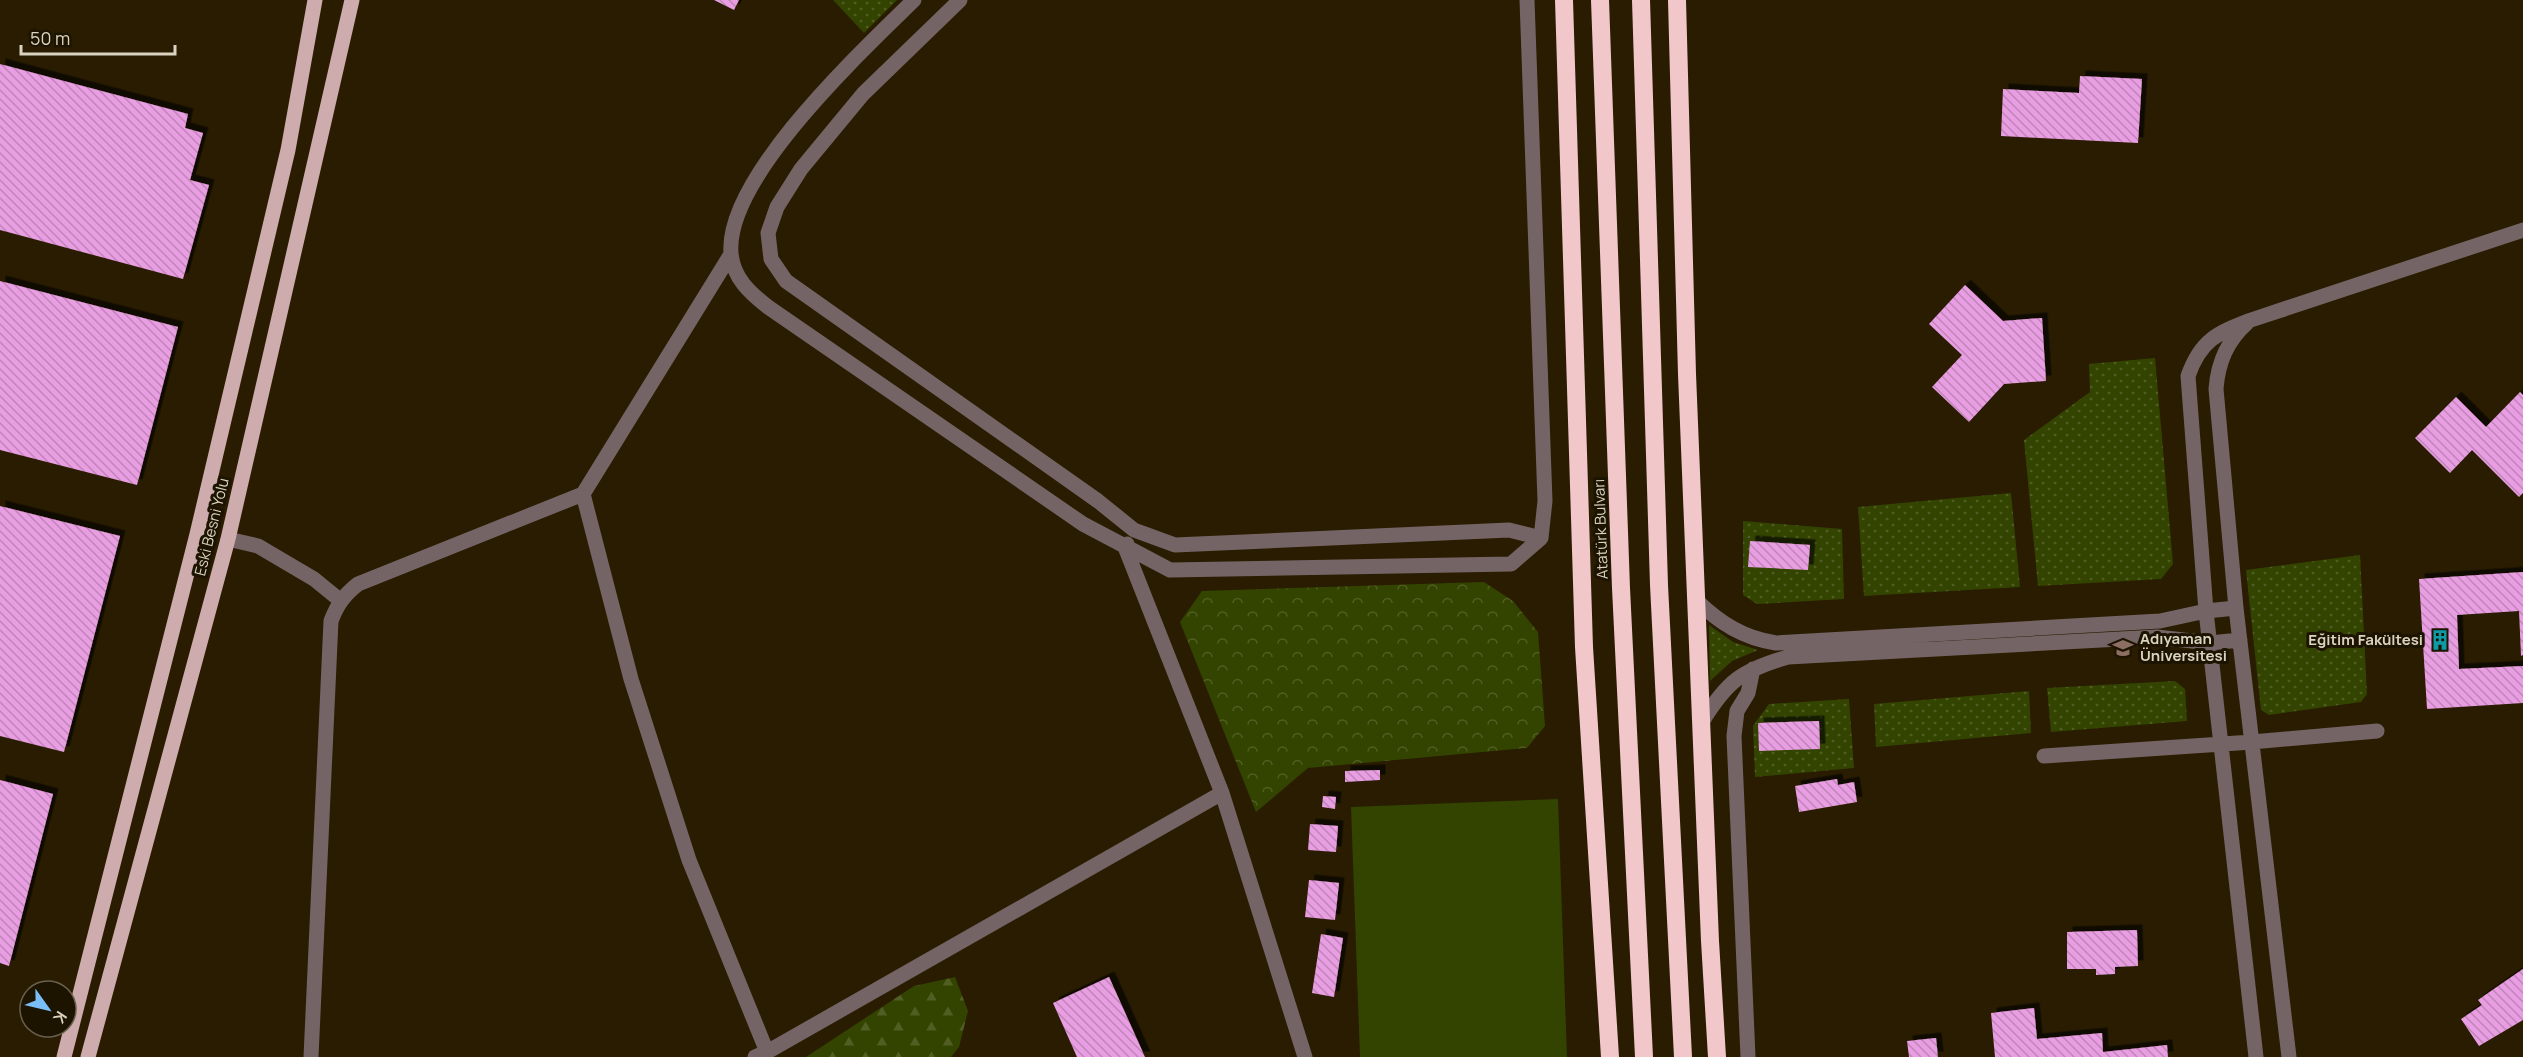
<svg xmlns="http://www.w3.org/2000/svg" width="2523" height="1057" font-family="Manrope,sans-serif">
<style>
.grass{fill:url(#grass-dots)}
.forest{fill:url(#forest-firs)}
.park{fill:url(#park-crowns)}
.pitch{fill:#340}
.building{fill:url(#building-back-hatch);filter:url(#shadow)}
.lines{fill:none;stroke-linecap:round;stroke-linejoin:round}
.minor{stroke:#756465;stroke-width:15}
.major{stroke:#ceabac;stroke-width:15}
.highway{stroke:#f2c7c9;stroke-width:18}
.labels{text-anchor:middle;stroke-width:6;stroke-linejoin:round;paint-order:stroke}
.street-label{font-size:15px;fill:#dbd3c2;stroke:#1d1400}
.poi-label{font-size:15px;font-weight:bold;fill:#dbd3c2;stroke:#1d1400;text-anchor:start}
</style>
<defs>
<pattern id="grass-dots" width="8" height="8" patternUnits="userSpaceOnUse" patternTransform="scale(1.5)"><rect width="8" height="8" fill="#340"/><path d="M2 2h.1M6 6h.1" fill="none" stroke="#505e24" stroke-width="1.8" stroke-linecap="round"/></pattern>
<pattern id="forest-firs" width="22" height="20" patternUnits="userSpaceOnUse" patternTransform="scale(1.5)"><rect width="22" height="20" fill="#340"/><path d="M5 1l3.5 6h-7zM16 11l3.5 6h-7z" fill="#505e24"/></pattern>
<pattern id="park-crowns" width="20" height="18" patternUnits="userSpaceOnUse" patternTransform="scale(1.5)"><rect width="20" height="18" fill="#340"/><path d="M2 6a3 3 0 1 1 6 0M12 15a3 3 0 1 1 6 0" fill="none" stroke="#505e24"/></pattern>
<pattern id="building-back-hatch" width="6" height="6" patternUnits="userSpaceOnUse" patternTransform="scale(1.5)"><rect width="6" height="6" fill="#e99de2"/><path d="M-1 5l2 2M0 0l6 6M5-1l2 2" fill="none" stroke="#bf86b8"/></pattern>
<filter id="shadow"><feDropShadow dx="5.5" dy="-5.5" stdDeviation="0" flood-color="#0009"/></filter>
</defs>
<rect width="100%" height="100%" fill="#291c00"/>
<!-- grass -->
<path class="grass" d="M 833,0 L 897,0 L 864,33 Z
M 2155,358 L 2173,564 L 2161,579 L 2038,586 L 2024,440 L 2090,392 L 2089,364 Z
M 2011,493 L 2020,587 L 1864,596 L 1858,507 Z
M 1743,521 L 1842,529 L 1844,599 L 1757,604 L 1743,595 Z
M 2360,555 L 2367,694 L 2361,702 L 2269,715 L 2261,710 L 2246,570 Z
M 1709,625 L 1733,642 L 1758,650 L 1732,661 L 1710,681 Z
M 2175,681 L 2185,689 L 2187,721 L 2051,732 L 2047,688 Z
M 2029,691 L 2031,733 L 1876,747 L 1874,704 Z
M 1849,699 L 1854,768 L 1755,777 L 1753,726 L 1769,704 Z"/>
<!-- forest -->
<path class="forest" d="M 955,977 L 968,1011 L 959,1047 L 951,1057 L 806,1057 L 914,986 Z"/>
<!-- park -->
<path class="park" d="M 1484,582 L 1513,601 L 1538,632 L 1545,726 L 1527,748 L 1308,768 L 1256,812 L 1180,622 L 1202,591 Z"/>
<!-- pitch -->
<path class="pitch" d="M 1558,799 L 1567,1057 L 1360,1057 L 1351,807 Z"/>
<!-- building -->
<path class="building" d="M 714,0 L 739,0 L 734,10 Z
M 0,64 L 188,114 L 185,128 L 203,133 L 190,180 L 209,185 L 183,279 L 0,230 Z
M 2080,76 L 2142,79 L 2138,143 L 2001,136 L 2003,89 L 2079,93 Z
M 0,281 L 178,327 L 137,485 L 0,450 Z
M 1965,285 L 2003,321 L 2042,318 L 2046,381 L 2004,384 L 1969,422 L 1932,387 L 1962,355 L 1929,324 Z
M 2520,392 L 2523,395 L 2523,493 L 2519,497 L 2472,450 L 2450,473 L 2415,438 L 2456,397 L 2486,427 Z
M 0,506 L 120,536 L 64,752 L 0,736 Z
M 1750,541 L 1810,545 L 1808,570 L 1748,567 Z
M 2523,572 L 2523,655 L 2521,656 L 2519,611 L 2457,615 L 2459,669 L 2523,666 L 2523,703 L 2427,709 L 2419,579 Z
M 1819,721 L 1820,749 L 1759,751 L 1758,723 Z
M 1380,770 L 1380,780 L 1345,782 L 1345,771 Z
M 1837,779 L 1838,785 L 1854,782 L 1857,802 L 1799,812 L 1795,786 Z
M 0,780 L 53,794 L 9,966 L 0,963 Z
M 1323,796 L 1336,797 L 1335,809 L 1322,807 Z
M 1310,824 L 1338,826 L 1336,852 L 1308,850 Z
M 1309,880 L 1339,883 L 1335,920 L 1305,917 Z
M 2137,930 L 2138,966 L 2115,967 L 2115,974 L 2096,975 L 2096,969 L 2067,969 L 2067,932 Z
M 1321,934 L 1343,938 L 1334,997 L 1312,993 Z
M 2523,969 L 2523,1020 L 2479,1046 L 2461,1019 L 2482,1005 L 2478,1000 Z
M 1109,977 L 1145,1057 L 1077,1057 L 1053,1003 Z
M 2034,1008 L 2037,1039 L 2102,1033 L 2103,1052 L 2167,1045 L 2168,1057 L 1995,1057 L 1991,1013 Z
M 1936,1038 L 1938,1057 L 1909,1057 L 1907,1041 Z"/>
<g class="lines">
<!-- minor -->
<path class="minor" d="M 914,0 C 862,51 725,178 731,253 C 733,278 750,293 768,307 L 1083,524 L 1170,570 L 1511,564 L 1541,538 L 1545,501 L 1527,0
M 960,0 L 863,94 L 801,169 L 777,207 L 768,233 L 771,259 L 786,281 L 1098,501 L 1134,530 L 1175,545 L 1509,530 L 1541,538
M 731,254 L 583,494 L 631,679 L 689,860 L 767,1052
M 2247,323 C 2227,341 2218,362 2216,389 L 2236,608 L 2289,1057
M 228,539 L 258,546 L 314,579 L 341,601
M 1127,544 L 1125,547 L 1222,793 L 1305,1057
M 1697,601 C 1720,623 1743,638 1776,643 L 2160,621 L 2206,611 L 2236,608
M 1702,722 C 1727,681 1742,670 1788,657 L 2157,637 L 2210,643 L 2240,640
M 2044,756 L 2252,742 L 2377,731
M 311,1057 L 331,621 C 337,605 344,595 358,584 L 583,494
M 755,1057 L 767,1052 L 1222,793
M 1748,1057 L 1734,736 L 1737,711 L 1748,693 L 1753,669
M 2256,1057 L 2206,611 L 2188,376 C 2201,339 2218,333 2251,320 L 2523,230"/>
<!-- major -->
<path class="major" d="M 64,1057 L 197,534 L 288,150 L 315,0
M 88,1057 L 228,539 L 352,0"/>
<!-- highway -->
<path class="highway" d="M 1564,0 L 1584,647 L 1610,1057
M 1600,0 L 1621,588 L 1644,1057
M 1641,0 L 1659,585 L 1683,1057
M 1677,0 L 1687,374 L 1710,941 L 1717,1057"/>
</g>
<!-- icons -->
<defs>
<g id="building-bare" transform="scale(1.62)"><path d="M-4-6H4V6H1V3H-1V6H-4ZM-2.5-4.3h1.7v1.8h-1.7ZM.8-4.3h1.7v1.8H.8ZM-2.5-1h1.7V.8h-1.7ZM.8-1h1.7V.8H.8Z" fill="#0f9aa8" stroke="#1d1400" stroke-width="2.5" paint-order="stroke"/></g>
<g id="university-bare" transform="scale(1.62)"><path d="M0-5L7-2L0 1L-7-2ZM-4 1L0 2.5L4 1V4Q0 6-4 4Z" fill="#8d6e63" stroke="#1d1400" stroke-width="2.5" paint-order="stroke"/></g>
</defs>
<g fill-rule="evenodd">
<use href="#building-bare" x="2440" y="640"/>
<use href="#university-bare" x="2123" y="648"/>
</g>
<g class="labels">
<!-- street labels -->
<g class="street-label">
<text transform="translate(212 527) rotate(-76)" y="5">Eski Besni Yolu</text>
<text transform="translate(1601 529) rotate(-92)" y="5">Atatürk Bulvarı</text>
</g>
<!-- poi labels -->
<g class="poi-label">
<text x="2140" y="644">Adıyaman<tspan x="2140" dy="17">Üniversitesi</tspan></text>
<text x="2423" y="645" text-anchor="end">Eğitim Fakültesi</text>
</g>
</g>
<!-- north arrow -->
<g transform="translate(48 1009) rotate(124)"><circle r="28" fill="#1d1400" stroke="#69604e" stroke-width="1.5"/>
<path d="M0-4.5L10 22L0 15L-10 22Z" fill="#7abef8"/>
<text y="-9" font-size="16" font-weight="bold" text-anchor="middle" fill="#dbd3c2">K</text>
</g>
<!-- scale -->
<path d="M21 45v9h154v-9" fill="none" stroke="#dbd3c2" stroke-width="3"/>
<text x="30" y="45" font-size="18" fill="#dbd3c2" stroke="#1d1400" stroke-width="4.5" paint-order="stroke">50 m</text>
</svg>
